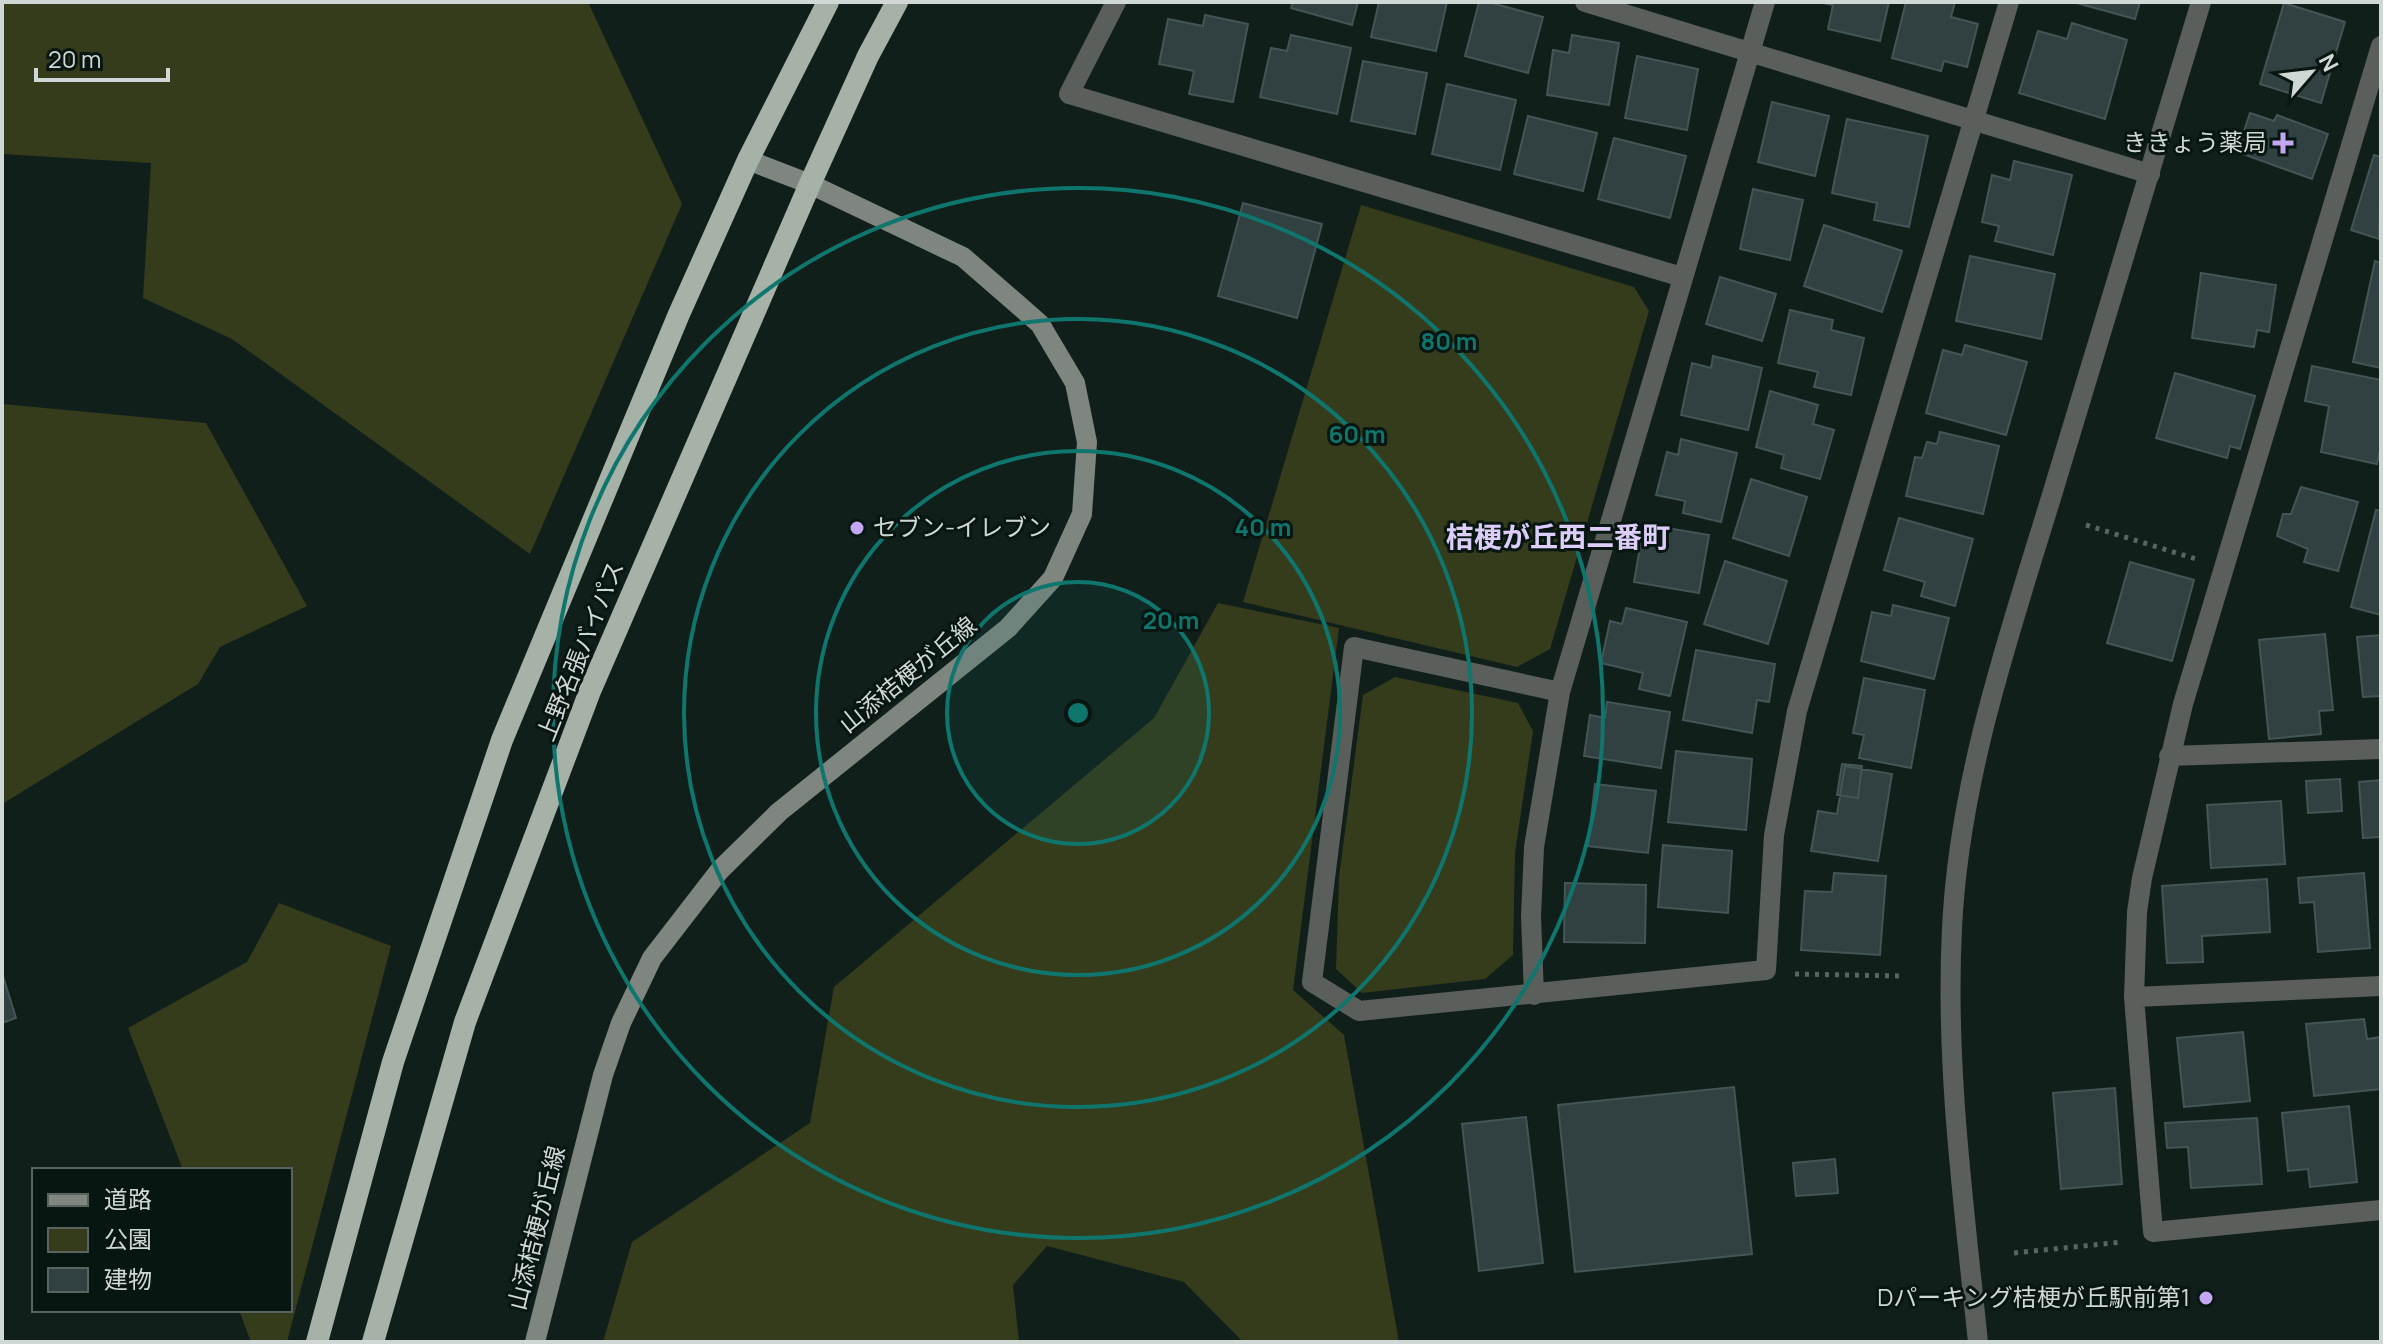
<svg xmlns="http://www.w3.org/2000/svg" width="2383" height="1344" font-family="Manrope,'Noto Sans JP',sans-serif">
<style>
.green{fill:#343c1c}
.building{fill:#314142;stroke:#445556;stroke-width:2}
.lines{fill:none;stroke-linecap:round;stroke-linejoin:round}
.path{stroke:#596562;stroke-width:5;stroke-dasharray:4 6;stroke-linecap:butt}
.minor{stroke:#5a5f5b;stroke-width:20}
.tertiary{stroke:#5a5f5b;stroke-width:20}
.secondary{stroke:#7e867f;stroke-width:20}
.trunk{stroke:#a6b2a7;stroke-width:22}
.ring{fill:none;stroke:#0f766e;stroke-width:4}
.poi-dot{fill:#c3a7f2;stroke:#081612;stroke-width:3}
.labels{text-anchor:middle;stroke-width:6;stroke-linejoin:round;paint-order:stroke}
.poi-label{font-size:24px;fill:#cfd8d5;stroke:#081612;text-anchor:end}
.street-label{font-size:24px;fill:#cfd8d5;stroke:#081612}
.quarter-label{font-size:28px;font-weight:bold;fill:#dccef8;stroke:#081612}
.centre{fill:#0f766e;stroke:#081612;stroke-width:4}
.ring-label{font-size:24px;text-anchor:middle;font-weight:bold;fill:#0f766e;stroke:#081612;stroke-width:6;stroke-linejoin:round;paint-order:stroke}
</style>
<rect width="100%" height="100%" fill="#111f1b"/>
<!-- green -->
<path class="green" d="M 2,2 L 588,2 L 682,204 L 530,554 L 232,339 L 143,298 L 151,163 L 2,154 Z
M 1361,205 L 1634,287 L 1649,311 L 1550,649 L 1517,667 L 1243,602 Z
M 2,404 L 206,423 L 307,606 L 220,647 L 198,684 L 2,804 Z
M 1218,603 L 1339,628 L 1293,990 L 1344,1035 L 1399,1342 L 1243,1342 L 1184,1282 L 1047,1246 L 1013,1285 L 1019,1342 L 603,1342 L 632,1242 L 810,1123 L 834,987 L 1154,718 Z
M 1395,677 L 1518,703 L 1533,731 L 1515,853 L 1513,955 L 1485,979 L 1362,993 L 1336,969 L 1339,877 L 1363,695 Z
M 279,903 L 391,946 L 287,1342 L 251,1342 L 239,1310 L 290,1310 L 290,1170 L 183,1170 L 128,1028 L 247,962 Z"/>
<!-- building -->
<path class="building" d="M 1293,2 L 1358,2 L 1352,25 L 1291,8 Z
M 1379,2 L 1447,2 L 1436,51 L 1371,37 Z
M 1479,2 L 1488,2 L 1543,17 L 1528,73 L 1465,56 Z
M 1818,2 L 1889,2 L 1880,41 L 1828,29 L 1833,5 Z
M 1906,2 L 1955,2 L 1951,17 L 1978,24 L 1967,67 L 1944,61 L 1941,71 L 1892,58 Z
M 2073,2 L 2140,2 L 2135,19 Z
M 2284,3 L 2345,22 L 2321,103 L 2260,84 Z
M 1205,15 L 1248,24 L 1233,102 L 1189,94 L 1194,71 L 1159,64 L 1168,19 L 1203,26 Z
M 2072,23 L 2127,40 L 2105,119 L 2019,93 L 2038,31 L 2067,39 Z
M 1291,35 L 1351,48 L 1337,114 L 1260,97 L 1271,48 L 1287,51 Z
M 1572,35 L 1619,43 L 1609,105 L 1547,95 L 1553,50 L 1569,53 Z
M 1637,56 L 1698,69 L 1687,130 L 1625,118 Z
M 1363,61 L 1427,73 L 1415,134 L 1351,121 Z
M 1447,84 L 1516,100 L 1500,170 L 1432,154 Z
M 1772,102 L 1829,116 L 1815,176 L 1758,162 Z
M 2250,113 L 2274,121 L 2277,115 L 2328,134 L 2312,179 L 2237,152 Z
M 1528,116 L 1597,133 L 1583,191 L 1514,174 Z
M 1847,119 L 1928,136 L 1909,227 L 1874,220 L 1877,203 L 1832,193 Z
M 1614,138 L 1686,156 L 1670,218 L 1598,199 Z
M 2374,155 L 2381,157 L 2379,239 L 2351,230 Z
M 2014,161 L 2072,175 L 2053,255 L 1995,241 L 1999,226 L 1982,222 L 1992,175 L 2010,180 Z
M 1753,189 L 1803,200 L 1790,260 L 1740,249 Z
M 1243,203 L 1322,224 L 1297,318 L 1218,296 Z
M 1824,225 L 1902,251 L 1882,312 L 1804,286 Z
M 1970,256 L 2055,274 L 2041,339 L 1956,321 Z
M 2375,261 L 2381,263 L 2381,368 L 2353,362 Z
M 2201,273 L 2276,285 L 2269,332 L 2257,330 L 2254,347 L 2192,338 Z
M 1720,277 L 1776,294 L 1762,341 L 1706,324 Z
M 1790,310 L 1833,320 L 1831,330 L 1864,338 L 1851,395 L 1814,387 L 1818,372 L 1778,363 Z
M 1965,345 L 2027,362 L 2006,435 L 1926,413 L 1943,350 L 1962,355 Z
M 1713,356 L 1762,368 L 1748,430 L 1681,415 L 1692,363 L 1711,368 Z
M 2312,366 L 2381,380 L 2381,446 L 2377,464 L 2321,452 L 2329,406 L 2305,401 Z
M 2175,373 L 2255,396 L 2240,449 L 2230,446 L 2227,458 L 2156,438 Z
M 1770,391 L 1818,405 L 1813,424 L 1834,430 L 1820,479 L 1781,468 L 1784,455 L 1756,447 Z
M 1940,432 L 1999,446 L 1983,514 L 1906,496 L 1915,457 L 1922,458 L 1927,442 L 1937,444 Z
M 1681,439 L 1737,453 L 1721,522 L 1683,513 L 1685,501 L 1656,495 L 1667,452 L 1678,455 Z
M 1751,479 L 1807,497 L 1789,556 L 1733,538 Z
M 2301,487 L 2358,502 L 2338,571 L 2304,562 L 2308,549 L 2277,536 L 2283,514 L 2291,514 Z
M 2376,510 L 2381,511 L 2381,615 L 2351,607 Z
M 1899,518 L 1973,539 L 1955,606 L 1921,596 L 1925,582 L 1884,570 Z
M 1644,524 L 1709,535 L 1699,593 L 1634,582 Z
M 1725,561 L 1787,581 L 1768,644 L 1704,624 Z
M 2130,562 L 2194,580 L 2172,661 L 2107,643 Z
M 1893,605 L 1949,618 L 1934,679 L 1861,661 L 1872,612 L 1891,616 Z
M 1626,608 L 1687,622 L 1670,696 L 1639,689 L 1643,673 L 1601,663 L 1610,621 L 1622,624 Z
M 2325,634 L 2333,710 L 2319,711 L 2321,734 L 2269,739 L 2259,640 Z
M 2381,635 L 2381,696 L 2363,697 L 2357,637 Z
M 1696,650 L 1775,664 L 1769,702 L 1757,700 L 1752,733 L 1683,720 Z
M 1864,678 L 1925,690 L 1911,768 L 1859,758 L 1864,735 L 1853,733 Z
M 1607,702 L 1670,712 L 1661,768 L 1584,756 L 1590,715 L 1605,718 Z
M 1676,751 L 1752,759 L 1746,830 L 1668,822 Z
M 1842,764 L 1862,766 L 1858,798 L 1837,795 Z
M 1845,766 L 1892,774 L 1878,861 L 1811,851 L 1818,811 L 1837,814 Z
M 2340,779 L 2342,811 L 2308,813 L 2306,781 Z
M 2381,780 L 2381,853 L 2380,837 L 2363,838 L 2359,782 Z
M 1595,784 L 1656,791 L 1648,853 L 1588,846 Z
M 2281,801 L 2285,864 L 2211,868 L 2207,805 Z
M 1663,845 L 1732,851 L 1728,913 L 1658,907 Z
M 1834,873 L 1886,876 L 1880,955 L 1801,950 L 1805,891 L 1832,892 Z
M 2364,873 L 2370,948 L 2318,952 L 2314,902 L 2300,903 L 2298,878 Z
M 2267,879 L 2270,932 L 2202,936 L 2203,962 L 2167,963 L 2162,886 Z
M 1565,883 L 1646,885 L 1645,943 L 1564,942 Z
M 2,973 L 16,1018 L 2,1023 Z
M 2364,1019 L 2367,1039 L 2381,1037 L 2381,1089 L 2314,1096 L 2306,1024 Z
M 2243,1032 L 2250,1101 L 2184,1107 L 2177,1038 Z
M 1734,1087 L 1752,1254 L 1575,1272 L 1558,1105 Z
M 2115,1088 L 2122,1184 L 2061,1189 L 2053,1093 Z
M 2349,1106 L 2357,1182 L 2310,1187 L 2308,1169 L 2288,1171 L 2282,1113 Z
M 1526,1117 L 1543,1263 L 1479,1271 L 1462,1124 Z
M 2257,1118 L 2262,1184 L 2191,1188 L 2188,1147 L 2167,1148 L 2165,1123 Z
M 1835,1159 L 1838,1193 L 1796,1196 L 1793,1163 Z"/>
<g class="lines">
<!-- path -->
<path class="path" d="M 2086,525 L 2196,559
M 1795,974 L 1902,976
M 2014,1253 L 2122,1242"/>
<!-- minor -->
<path class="minor" d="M 1116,2 L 1069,94 L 1682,277
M 1585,2 L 2150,174
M 2381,46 L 2183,704 L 2142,878 L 2137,912 L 2134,997 L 2153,1232 L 2381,1210
M 1560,692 L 1354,647 L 1312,982 L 1359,1011 L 1766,970 L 1774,835 L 1797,711 L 2009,2
M 2169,756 L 2381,749
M 1534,995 L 1531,916 L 1534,847 L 1560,692 L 1765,2
M 2134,997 L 2381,986"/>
<!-- tertiary -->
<path class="tertiary" d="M 1978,1342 C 1964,1206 1945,1066 1952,928 C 1959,781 2008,638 2051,498 C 2101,333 2152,168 2201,2"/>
<!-- secondary -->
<path class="secondary" d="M 535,1342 L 603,1075 L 621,1023 L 652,958 L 720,870 L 779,812 L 1008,628 L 1053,578 L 1082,514 L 1087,442 L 1075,383 L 1040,324 L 963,257 L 810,184 L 748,160"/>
<!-- trunk -->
<path class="trunk" d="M 317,1342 L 393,1062 L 502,740 L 679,314 L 748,160 L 828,2
M 373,1342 L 465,1022 L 590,691 L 810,184 L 868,56 L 897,2"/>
</g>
<!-- distance rings -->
<circle cx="1078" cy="713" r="131" fill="#0f766e" fill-opacity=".12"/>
<g class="ring">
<circle cx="1078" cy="713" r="131"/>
<circle cx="1078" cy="713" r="262"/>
<circle cx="1078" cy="713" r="394"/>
<circle cx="1078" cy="713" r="525"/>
</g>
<!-- markers -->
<g class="poi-dot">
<path d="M2279 131h8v8h8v8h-8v8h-8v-8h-8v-8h8z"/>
<circle cx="857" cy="528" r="8"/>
<circle cx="2206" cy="1298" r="8"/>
</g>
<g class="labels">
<!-- poi labels -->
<g class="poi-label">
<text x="2267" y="151">ききょう薬局</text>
<text x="873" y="536" text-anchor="start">セブン-イレブン</text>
<text x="2190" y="1306">Dパーキング桔梗が丘駅前第1</text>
</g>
<!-- street labels -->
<g class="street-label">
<text transform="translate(581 651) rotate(-68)" y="8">上野名張バイパス</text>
<text transform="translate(908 675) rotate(-39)" y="8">山添桔梗が丘線</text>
<text transform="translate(537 1228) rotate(-76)" y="8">山添桔梗が丘線</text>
</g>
<!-- quarter labels -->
<g class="quarter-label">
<text x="1558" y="547">桔梗が丘西二番町</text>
</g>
</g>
<circle cx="1078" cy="713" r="12" class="centre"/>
<g class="ring-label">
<text x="1449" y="350">80 m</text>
<text x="1357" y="443">60 m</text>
<text x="1263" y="536">40 m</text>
<text x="1171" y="629">20 m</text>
</g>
<!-- border -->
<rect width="2383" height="1344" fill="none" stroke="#cfd8d5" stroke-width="8"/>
<!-- legend -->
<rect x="32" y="1168" width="260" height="144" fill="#081612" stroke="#586460" stroke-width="2"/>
<rect x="48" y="1194" width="40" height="12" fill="#7e867f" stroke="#586460" stroke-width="2"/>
<text x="104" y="1208" font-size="24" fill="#cfd8d5">道路</text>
<rect x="48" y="1228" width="40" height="24" fill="#343c1c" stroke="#586460" stroke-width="2"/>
<text x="104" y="1248" font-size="24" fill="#cfd8d5">公園</text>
<rect x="48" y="1268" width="40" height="24" fill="#314142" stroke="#586460" stroke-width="2"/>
<text x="104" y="1288" font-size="24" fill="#cfd8d5">建物</text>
<!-- north arrow -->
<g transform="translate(2311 72) rotate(62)" stroke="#081612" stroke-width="6" paint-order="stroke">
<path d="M0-6L14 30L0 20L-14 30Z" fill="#cfd8d5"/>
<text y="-12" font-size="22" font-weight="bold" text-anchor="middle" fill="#cfd8d5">N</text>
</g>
<!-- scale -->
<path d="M36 68v12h132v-12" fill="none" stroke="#cfd8d5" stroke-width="4"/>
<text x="48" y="68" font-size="24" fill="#cfd8d5" stroke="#081612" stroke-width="6" paint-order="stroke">20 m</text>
</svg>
